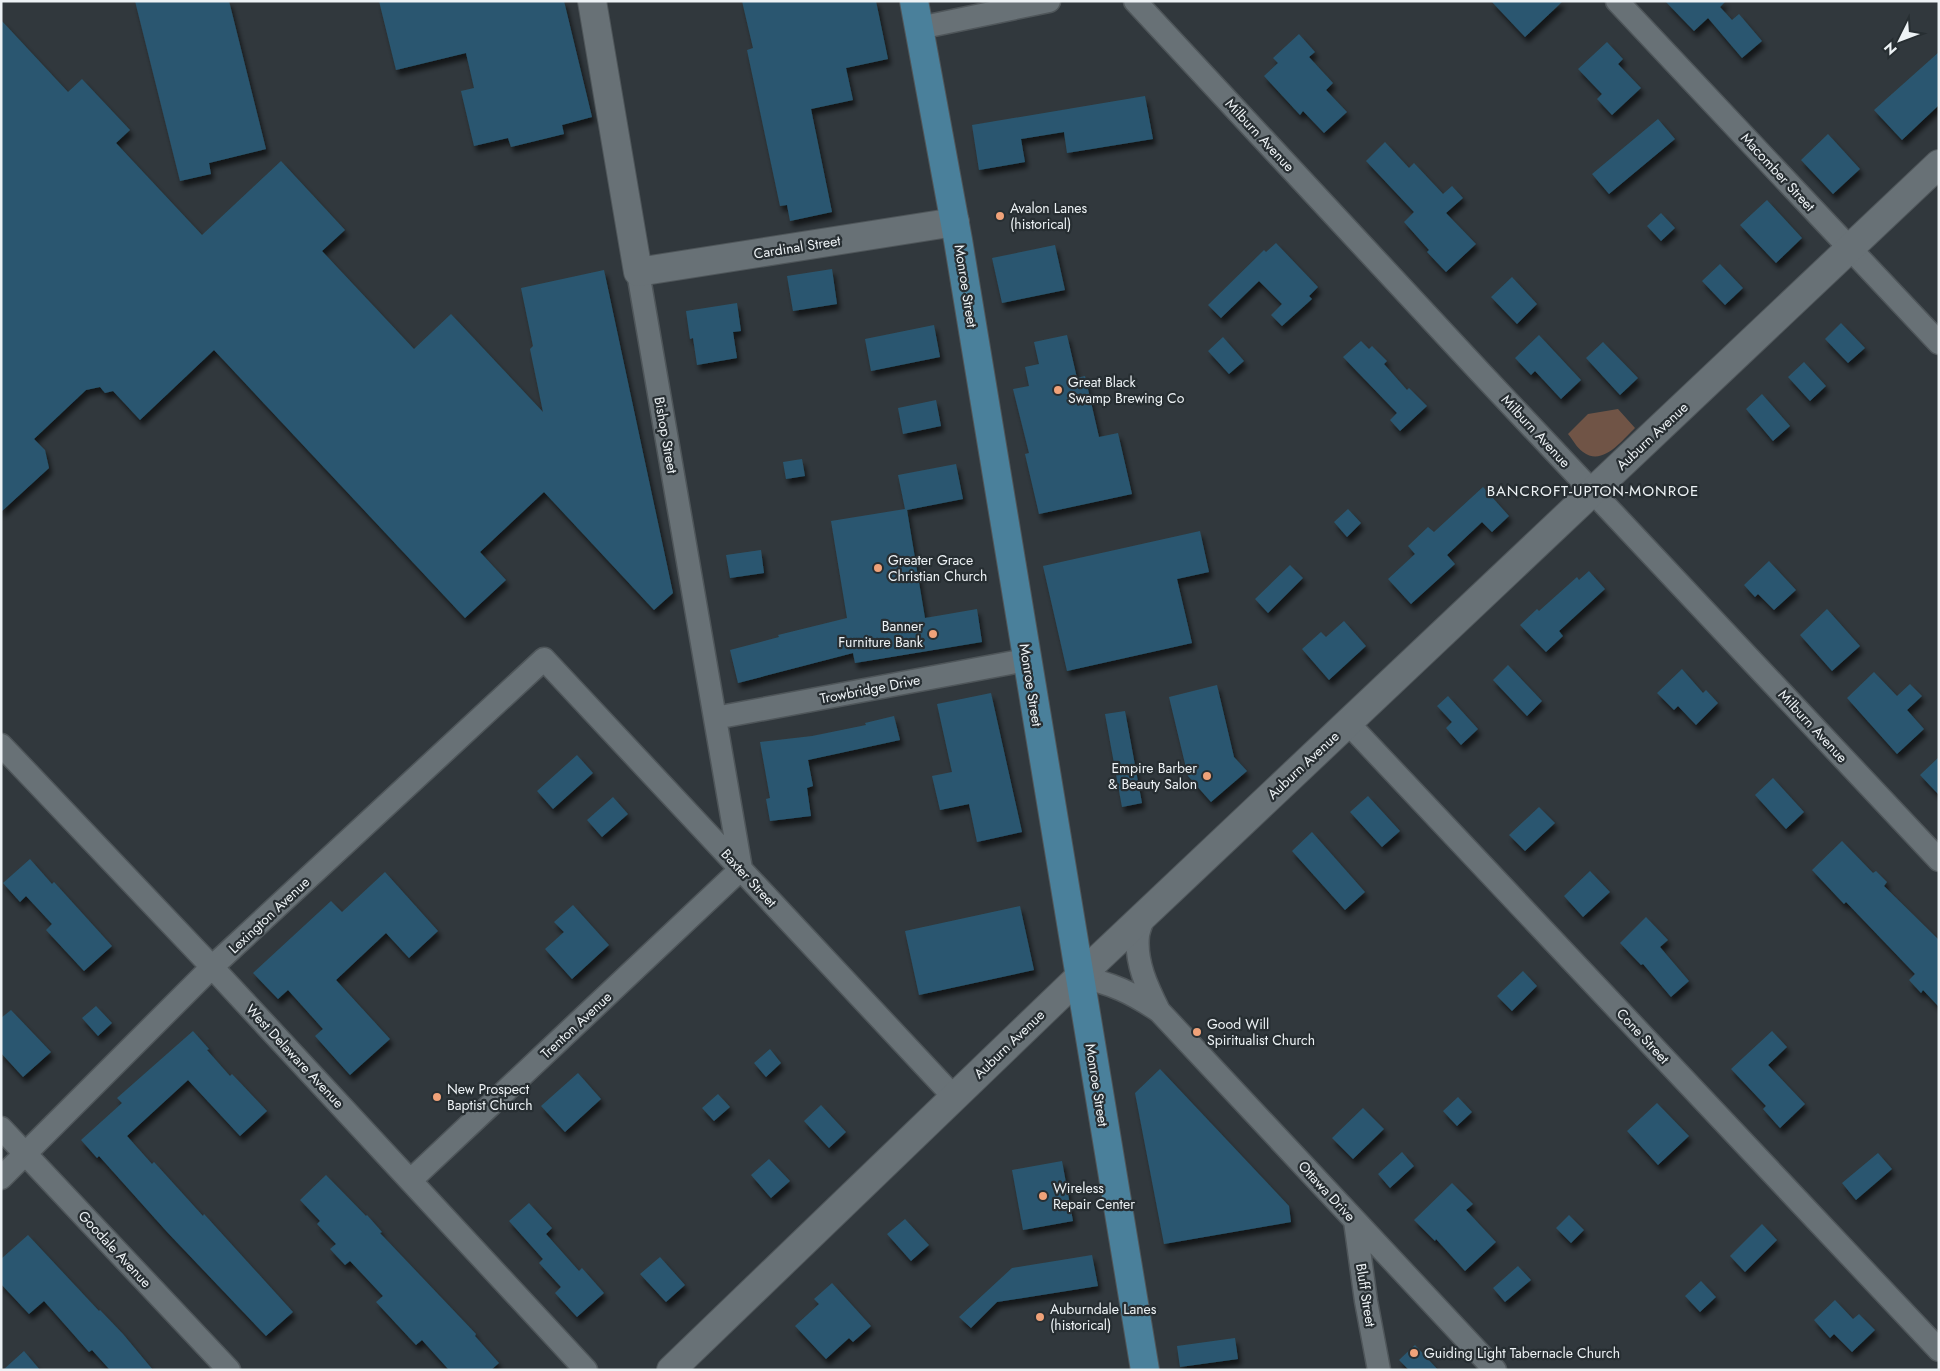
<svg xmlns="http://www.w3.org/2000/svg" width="1940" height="1371" font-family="Jost,sans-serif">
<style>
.garden{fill:#705446}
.building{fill:#2a576f;filter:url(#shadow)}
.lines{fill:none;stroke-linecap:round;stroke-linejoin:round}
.minor-casing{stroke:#4f565a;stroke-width:25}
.tertiary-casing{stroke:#4f565a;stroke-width:30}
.primary-casing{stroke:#4f565a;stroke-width:30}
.minor{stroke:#687176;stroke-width:22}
.tertiary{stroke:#687176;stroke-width:28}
.primary{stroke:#4a809b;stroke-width:28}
.poi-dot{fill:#f0a279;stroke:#272e32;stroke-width:2}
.labels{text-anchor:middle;stroke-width:4.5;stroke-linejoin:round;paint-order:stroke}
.street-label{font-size:14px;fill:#edf2f5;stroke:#272e32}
.poi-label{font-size:14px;fill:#edf2f5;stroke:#272e32;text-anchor:start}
.neighbourhood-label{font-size:15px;letter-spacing:1px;fill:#edf2f5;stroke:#272e32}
</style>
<defs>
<filter id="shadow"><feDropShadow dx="3" dy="5.5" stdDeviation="2.5" flood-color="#0009"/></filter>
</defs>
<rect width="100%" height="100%" fill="#31383d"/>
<!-- garden -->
<path class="garden" d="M 1618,409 L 1635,428 C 1622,440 1603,467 1583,452 C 1577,448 1573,440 1568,434 L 1588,414 Z"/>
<!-- building -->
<path class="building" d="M 135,1 L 229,1 L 266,149 L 209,163 L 211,174 L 180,181 Z
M 379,1 L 564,1 L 592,117 L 562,125 L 564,134 L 511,147 L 508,138 L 474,146 L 461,91 L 474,88 L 466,53 L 396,70 Z
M 742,1 L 876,1 L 888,59 L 846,68 L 853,100 L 811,109 L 832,212 L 790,221 L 787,205 L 780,206 L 747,50 L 753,48 Z
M 1491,1 L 1563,1 L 1525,37 Z
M 1665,1 L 1726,1 L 1720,7 L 1732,20 L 1739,14 L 1762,41 L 1742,58 L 1708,18 L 1694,31 Z
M 1,20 L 68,92 L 82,79 L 130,130 L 116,143 L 202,235 L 281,161 L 345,230 L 322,251 L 414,349 L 451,314 L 543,412 L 530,349 L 533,346 L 521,288 L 604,270 L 673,593 L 654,610 L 544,492 L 480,552 L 506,580 L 465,618 L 214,350 L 140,420 L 113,391 L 105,393 L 100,387 L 86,390 L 34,439 L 45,450 L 49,468 L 1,512 Z
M 1299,34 L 1315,52 L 1309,57 L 1333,83 L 1326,90 L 1347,112 L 1324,133 L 1303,111 L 1300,115 L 1264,76 L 1278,63 L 1273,58 Z
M 1607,42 L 1623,59 L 1618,64 L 1641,88 L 1612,115 L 1597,99 L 1602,94 L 1578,69 Z
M 1939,52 L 1939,105 L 1902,140 L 1874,110 Z
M 1145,96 L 1153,139 L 1067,153 L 1064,132 L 1021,139 L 1025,162 L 979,170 L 972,125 Z
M 1658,119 L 1675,139 L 1609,194 L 1592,174 Z
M 1828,134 L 1860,169 L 1833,194 L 1801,160 Z
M 1385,142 L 1409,168 L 1414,163 L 1443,194 L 1452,186 L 1463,198 L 1446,213 L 1476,244 L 1446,272 L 1427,252 L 1429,250 L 1404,222 L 1414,212 L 1366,161 Z
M 1767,200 L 1802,238 L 1776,263 L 1740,225 Z
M 1661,213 L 1675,228 L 1661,241 L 1647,226 Z
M 1276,243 L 1318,287 L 1309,296 L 1312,299 L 1282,326 L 1271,315 L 1282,304 L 1259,281 L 1221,318 L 1208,305 L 1264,250 L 1266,252 Z
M 1055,245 L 1065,290 L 1002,303 L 992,258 Z
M 1720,264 L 1743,288 L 1725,305 L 1702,281 Z
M 832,269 L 837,304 L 793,311 L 787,276 Z
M 1512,277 L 1537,304 L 1517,324 L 1491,297 Z
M 737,303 L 741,331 L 733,332 L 737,358 L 697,365 L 693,338 L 690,339 L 686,311 Z
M 1841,323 L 1865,348 L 1848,363 L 1825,339 Z
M 934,325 L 940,357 L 871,371 L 865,339 Z
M 1067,335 L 1077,378 L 1085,376 L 1099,437 L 1118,433 L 1132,494 L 1039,514 L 1025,454 L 1029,453 L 1013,389 L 1029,386 L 1025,367 L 1039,364 L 1034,342 Z
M 1539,335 L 1581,380 L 1561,399 L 1535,371 L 1531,375 L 1515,358 Z
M 1223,337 L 1244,361 L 1229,374 L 1208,351 Z
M 1361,341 L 1369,349 L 1372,346 L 1387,361 L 1384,364 L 1407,390 L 1409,388 L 1427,406 L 1400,431 L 1390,420 L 1397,413 L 1343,357 Z
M 1603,342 L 1638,378 L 1620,395 L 1586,358 Z
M 1804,362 L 1826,386 L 1810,401 L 1788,377 Z
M 1762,394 L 1790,426 L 1773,441 L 1746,409 Z
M 936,400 L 941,426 L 903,434 L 898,408 Z
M 802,459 L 805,476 L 786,479 L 783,462 Z
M 956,464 L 963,499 L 907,510 L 925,618 L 977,609 L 982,642 L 855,663 L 853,653 L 738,683 L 730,650 L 779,637 L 778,635 L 847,618 L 831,521 L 905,509 L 898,475 Z
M 1483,487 L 1509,516 L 1492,532 L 1482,522 L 1447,555 L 1455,564 L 1411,604 L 1388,579 L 1415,554 L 1408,546 L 1428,527 L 1434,532 Z
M 1348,509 L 1361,523 L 1347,537 L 1334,522 Z
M 1200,531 L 1209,572 L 1177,579 L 1192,643 L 1067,671 L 1043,566 Z
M 761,550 L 764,573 L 730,578 L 726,555 Z
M 1769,561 L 1796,590 L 1774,610 L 1758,594 L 1755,597 L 1744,585 Z
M 1290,565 L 1303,578 L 1268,613 L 1255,599 Z
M 1589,571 L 1605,589 L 1559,631 L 1563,636 L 1546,652 L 1520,625 L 1537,609 L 1539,611 L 1577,577 L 1579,580 Z
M 1827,609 L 1860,646 L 1832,671 L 1800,635 Z
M 1344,621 L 1366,646 L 1329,680 L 1302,649 L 1321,632 L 1326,637 Z
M 1508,665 L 1542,701 L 1527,716 L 1493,680 Z
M 1682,669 L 1703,693 L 1706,690 L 1718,703 L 1696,725 L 1678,706 L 1674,710 L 1657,693 Z
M 1874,672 L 1897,696 L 1910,684 L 1922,696 L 1907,710 L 1924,729 L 1897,754 L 1847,698 Z
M 1217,685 L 1234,757 L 1247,771 L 1211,802 L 1188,776 L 1169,697 Z
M 991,693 L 1022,832 L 977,842 L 969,804 L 940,810 L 932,776 L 952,772 L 937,704 Z
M 1448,696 L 1478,729 L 1461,745 L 1446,728 L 1452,722 L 1437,706 Z
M 1125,711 L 1142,803 L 1122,807 L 1105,714 Z
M 894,716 L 900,740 L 808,760 L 813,786 L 807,788 L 811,816 L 770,821 L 766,799 L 770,798 L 760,742 L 812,736 L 866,725 L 865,723 Z
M 577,755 L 593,773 L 553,809 L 537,791 Z
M 1939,757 L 1939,795 L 1920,775 Z
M 1773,778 L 1804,812 L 1786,829 L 1755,795 Z
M 1368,796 L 1400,831 L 1382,847 L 1350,812 Z
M 613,797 L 628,814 L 602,837 L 587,820 Z
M 1539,807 L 1555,823 L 1525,851 L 1509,835 Z
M 1312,832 L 1365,892 L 1345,910 L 1292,851 Z
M 1842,841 L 1873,873 L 1876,871 L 1887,882 L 1884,886 L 1939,940 L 1939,1007 L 1923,990 L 1921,993 L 1909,980 L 1915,974 L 1846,902 L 1844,904 L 1812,870 Z
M 30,859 L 52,884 L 54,882 L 112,946 L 84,971 L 46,930 L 52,924 L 26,896 L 20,902 L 3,883 Z
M 1590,871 L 1610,892 L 1583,917 L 1564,896 Z
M 385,872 L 438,931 L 409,958 L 386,933 L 336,980 L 390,1039 L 350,1075 L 315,1036 L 323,1029 L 288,990 L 278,999 L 253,973 L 331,901 L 342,912 Z
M 573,905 L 609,945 L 572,979 L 545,949 L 564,932 L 554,922 Z
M 1020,906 L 1034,970 L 919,995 L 905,931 Z
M 1646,917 L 1668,940 L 1660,947 L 1689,981 L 1671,997 L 1643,964 L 1641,965 L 1620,943 Z
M 1523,971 L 1537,986 L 1512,1011 L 1497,996 Z
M 96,1006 L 112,1023 L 98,1036 L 82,1018 Z
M 11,1010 L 51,1052 L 23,1077 L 1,1053 L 1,1018 Z
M 193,1031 L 209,1049 L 207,1050 L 230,1076 L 232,1074 L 267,1111 L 240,1136 L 188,1080 L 127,1136 L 152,1164 L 154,1162 L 203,1216 L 204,1214 L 293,1312 L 266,1336 L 168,1233 L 99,1156 L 97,1158 L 81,1140 L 122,1103 L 117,1098 Z
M 1772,1031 L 1787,1047 L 1768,1065 L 1805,1104 L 1780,1128 L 1763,1109 L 1766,1106 L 1731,1069 Z
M 770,1049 L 781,1063 L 766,1077 L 754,1063 Z
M 1160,1069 L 1289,1206 L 1291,1222 L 1164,1244 L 1135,1093 Z
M 578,1073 L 601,1099 L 565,1132 L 541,1106 Z
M 718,1094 L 730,1107 L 714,1121 L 702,1108 Z
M 1458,1097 L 1472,1112 L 1457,1126 L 1443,1111 Z
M 1657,1103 L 1689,1136 L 1658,1165 L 1627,1131 Z
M 821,1105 L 846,1132 L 829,1148 L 804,1121 Z
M 1363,1108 L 1384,1129 L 1353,1159 L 1332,1138 Z
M 1402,1152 L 1414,1166 L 1390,1188 L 1378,1174 Z
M 1878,1153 L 1892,1169 L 1856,1200 L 1842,1183 Z
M 769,1159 L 790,1181 L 771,1198 L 751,1175 Z
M 1062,1161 L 1073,1221 L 1023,1230 L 1012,1170 Z
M 326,1175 L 366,1216 L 367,1215 L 382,1232 L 380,1233 L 476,1334 L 475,1336 L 499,1363 L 491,1370 L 449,1370 L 422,1340 L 416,1345 L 376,1302 L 383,1296 L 350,1261 L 345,1265 L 330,1249 L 336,1244 L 317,1224 L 320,1221 L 300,1200 Z
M 1452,1183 L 1473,1204 L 1466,1210 L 1496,1242 L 1465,1271 L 1436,1239 L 1435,1241 L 1414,1220 Z
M 529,1203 L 552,1228 L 546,1234 L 579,1271 L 582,1268 L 604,1293 L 577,1317 L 555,1293 L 561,1287 L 539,1263 L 543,1259 L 509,1221 Z
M 1569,1215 L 1584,1230 L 1571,1243 L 1556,1228 Z
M 905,1219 L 929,1245 L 911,1261 L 887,1234 Z
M 1762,1224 L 1777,1240 L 1745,1272 L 1730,1256 Z
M 28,1235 L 99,1311 L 100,1310 L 123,1334 L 153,1370 L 110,1370 L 92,1350 L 89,1352 L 44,1301 L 29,1314 L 1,1284 L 1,1259 Z
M 1092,1255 L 1098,1286 L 997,1302 L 971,1328 L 959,1317 L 1012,1268 Z
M 660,1257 L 685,1285 L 666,1302 L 640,1274 Z
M 1518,1266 L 1531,1280 L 1505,1302 L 1493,1288 Z
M 1701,1281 L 1716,1297 L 1700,1312 L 1685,1296 Z
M 832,1283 L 871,1326 L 853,1342 L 849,1338 L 826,1359 L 795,1326 L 819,1304 L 814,1299 Z
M 1835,1300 L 1853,1319 L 1859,1314 L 1875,1330 L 1852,1352 L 1834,1334 L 1830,1338 L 1814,1320 Z
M 1235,1338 L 1238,1359 L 1180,1367 L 1177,1346 Z
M 1415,1345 L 1438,1370 L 1409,1370 L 1399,1360 Z
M 24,1351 L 40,1370 L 3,1370 Z"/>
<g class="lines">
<!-- minor casing -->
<g class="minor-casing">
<path id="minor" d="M 1135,1 L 1480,372 L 1939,860
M 1617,1 L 1939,343
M 919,28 L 1049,1
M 715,718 L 1026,660
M 1348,723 L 1939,1350
M 1,745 L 212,967 L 586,1370
M 1144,916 C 1142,922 1139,929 1138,935 C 1135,962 1147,987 1159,1011
M 1079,977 C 1112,983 1132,993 1159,1011 L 1495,1370
M 1,1128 L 229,1370
M 1,1178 L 212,967 L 544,659 L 954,1097
M 411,1180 L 741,869 L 638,272
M 1355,1221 L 1366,1301 L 1379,1370"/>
</g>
<!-- tertiary casing -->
<g class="tertiary-casing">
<path id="tertiary" d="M 592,1 L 638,272 L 955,222
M 671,1370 L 1079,977 L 1939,164"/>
</g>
<!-- primary casing -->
<g class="primary-casing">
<path id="primary" d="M 914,1 L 958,240 L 1145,1370"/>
</g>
<!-- minor -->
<use href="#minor" class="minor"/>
<!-- tertiary -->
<use href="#tertiary" class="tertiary"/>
<!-- primary -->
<use href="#primary" class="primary"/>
</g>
<!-- markers -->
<g class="poi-dot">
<circle cx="1000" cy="216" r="5"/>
<circle cx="1058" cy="390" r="5"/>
<circle cx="878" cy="568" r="5"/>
<circle cx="933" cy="634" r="5"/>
<circle cx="1207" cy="776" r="5"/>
<circle cx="1197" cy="1032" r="5"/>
<circle cx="437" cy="1097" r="5"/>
<circle cx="1043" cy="1196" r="5"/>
<circle cx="1040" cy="1317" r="5"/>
<circle cx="1414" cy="1353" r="5"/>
</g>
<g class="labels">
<!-- street labels -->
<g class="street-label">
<text transform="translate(1260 135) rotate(47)" y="5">Milburn Avenue</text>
<text transform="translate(1778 172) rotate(47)" y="5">Macomber Street</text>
<text transform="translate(797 247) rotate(-9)" y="5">Cardinal Street</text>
<text transform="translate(966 286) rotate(81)" y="5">Monroe Street</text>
<text transform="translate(1536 431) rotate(47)" y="5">Milburn Avenue</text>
<text transform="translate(666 435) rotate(80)" y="5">Bishop Street</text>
<text transform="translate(1652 436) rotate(-43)" y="5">Auburn Avenue</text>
<text transform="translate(1031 685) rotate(81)" y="5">Monroe Street</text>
<text transform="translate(870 689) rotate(-11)" y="5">Trowbridge Drive</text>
<text transform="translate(1813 726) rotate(47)" y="5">Milburn Avenue</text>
<text transform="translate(1303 765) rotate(-43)" y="5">Auburn Avenue</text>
<text transform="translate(749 878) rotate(47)" y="5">Baxter Street</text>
<text transform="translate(269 915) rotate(-43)" y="5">Lexington Avenue</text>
<text transform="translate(576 1025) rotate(-43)" y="5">Trenton Avenue</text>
<text transform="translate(1643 1036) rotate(47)" y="5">Cone Street</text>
<text transform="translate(1009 1044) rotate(-44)" y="5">Auburn Avenue</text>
<text transform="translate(295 1056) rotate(47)" y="5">West Delaware Avenue</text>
<text transform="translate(1097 1085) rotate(81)" y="5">Monroe Street</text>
<text transform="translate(1327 1191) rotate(47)" y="5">Ottawa Drive</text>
<text transform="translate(115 1249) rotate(47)" y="5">Goodale Avenue</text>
<text transform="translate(1366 1295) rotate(81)" y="5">Bluff Street</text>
</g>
<!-- poi labels -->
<g class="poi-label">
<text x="1010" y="213">Avalon Lanes<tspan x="1010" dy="16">(historical)</tspan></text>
<text x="1068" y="387">Great Black<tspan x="1068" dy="16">Swamp Brewing Co</tspan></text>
<text x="888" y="565">Greater Grace<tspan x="888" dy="16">Christian Church</tspan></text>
<text x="923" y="631" text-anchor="end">Banner<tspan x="923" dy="16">Furniture Bank</tspan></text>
<text x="1197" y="773" text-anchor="end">Empire Barber<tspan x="1197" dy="16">&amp; Beauty Salon</tspan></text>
<text x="1207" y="1029">Good Will<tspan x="1207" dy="16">Spiritualist Church</tspan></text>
<text x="447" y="1094">New Prospect<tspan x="447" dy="16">Baptist Church</tspan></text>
<text x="1053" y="1193">Wireless<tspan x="1053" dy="16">Repair Center</tspan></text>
<text x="1050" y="1314">Auburndale Lanes<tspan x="1050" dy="16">(historical)</tspan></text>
<text x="1424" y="1358">Guiding Light Tabernacle Church</text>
</g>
<!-- neighbourhood labels -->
<g class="neighbourhood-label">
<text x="1593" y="496">BANCROFT-UPTON-MONROE</text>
</g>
</g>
<!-- border -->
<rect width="1940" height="1371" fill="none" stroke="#edf2f5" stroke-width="5"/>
<!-- north arrow -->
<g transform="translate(1900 40) rotate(228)" stroke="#272e32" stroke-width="4" paint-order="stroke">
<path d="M0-4L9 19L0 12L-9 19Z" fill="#edf2f5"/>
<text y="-8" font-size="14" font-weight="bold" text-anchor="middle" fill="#edf2f5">N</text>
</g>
</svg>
